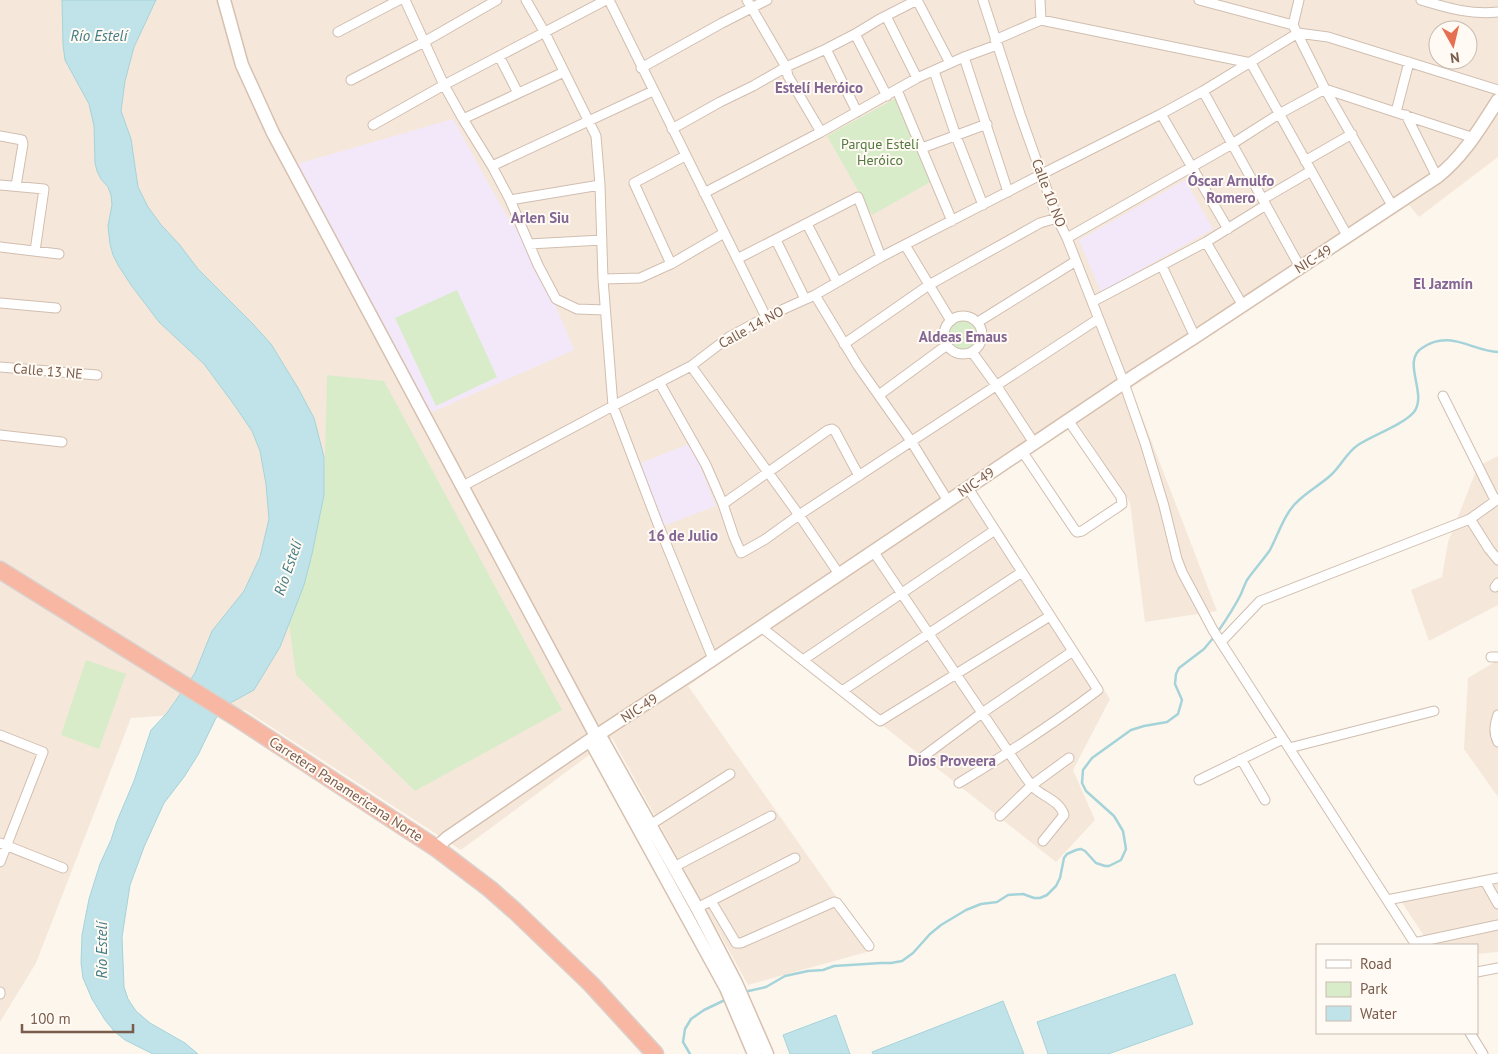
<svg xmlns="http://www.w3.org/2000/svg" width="1498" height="1054" font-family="'PT Sans',sans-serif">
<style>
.residential{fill:#f5e8da;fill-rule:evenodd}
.education{fill:#f3e8fa}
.green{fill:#d8ecc9}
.water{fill:#bfe3e8;stroke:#a5d3da}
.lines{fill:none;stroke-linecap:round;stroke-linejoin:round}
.stream{stroke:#a5d3da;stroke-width:2.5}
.street-casing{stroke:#d1beb0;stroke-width:11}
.secondary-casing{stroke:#d6c0b0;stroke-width:15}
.highway-casing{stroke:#dad1cd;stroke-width:19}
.street{stroke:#fff;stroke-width:9}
.secondary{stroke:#fff;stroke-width:12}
.highway{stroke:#f7b7a3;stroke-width:16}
.labels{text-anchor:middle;stroke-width:4;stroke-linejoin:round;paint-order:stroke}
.park-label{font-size:14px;fill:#537a41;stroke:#fffaf3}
.street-label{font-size:14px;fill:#7a5c4d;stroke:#fffaf3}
.water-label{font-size:15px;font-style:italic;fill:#437c86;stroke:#fffaf3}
.neighbourhood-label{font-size:15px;font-weight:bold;fill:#846695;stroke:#fffaf3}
</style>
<rect width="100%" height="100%" fill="#fdf6ec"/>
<!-- residential -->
<path class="residential" d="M 0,0 L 1498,0 L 1498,157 L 1419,217 L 1409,205 L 1131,388 L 1217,611 L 1145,622 L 1130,503 L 1078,424 L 974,488 L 1110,699 L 1073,770 L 1095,820 L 1056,862 L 764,632 L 688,686 L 874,950 L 748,985 L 612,738 L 461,850 L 245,710 L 131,718 L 36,963 L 0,1022 ZM 1438,30 L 1468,30 L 1468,60 L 1438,60 Z
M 1498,456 L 1498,605 L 1429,641 L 1411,590 L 1442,577 L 1448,542 L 1478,466 Z
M 1498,660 L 1498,797 L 1464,749 L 1468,678 Z
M 1498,877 L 1498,952 L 1477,954 L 1477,945 L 1430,945 L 1397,895 Z"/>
<!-- education -->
<path class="education" d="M 453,119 L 502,208 L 520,235 L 557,309 L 574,350 L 430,413 L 297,164 Z
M 1185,180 L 1213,229 L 1101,292 L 1079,240 Z
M 691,443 L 716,506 L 663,526 L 639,464 Z"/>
<!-- green -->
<path class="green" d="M 898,97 L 934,180 L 872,215 L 827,136 Z
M 457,290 L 497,377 L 436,406 L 395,318 Z
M948 335a15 15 0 1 1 30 0a15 15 0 1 1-30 0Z
M 327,375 L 384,381 L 562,710 L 415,791 L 296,675 L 289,625 L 304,585 L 312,554 L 324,495 Z
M 86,660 L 126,674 L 99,749 L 61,735 Z"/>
<!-- water -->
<path class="water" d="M 62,0 L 156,0 L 134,47 L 125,81 L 121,111 L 131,139 L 138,187 L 148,207 L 162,226 L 179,244 L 198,269 L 252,323 L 271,344 L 298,388 L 314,418 L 324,457 L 324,495 L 312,554 L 304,585 L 280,647 L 254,690 L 232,702 L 216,718 L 198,755 L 184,777 L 164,803 L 144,847 L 130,885 L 122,937 L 124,987 L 128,999 L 136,1011 L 150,1023 L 185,1043 L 198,1054 L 153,1054 L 125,1040 L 114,1031 L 105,1020 L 92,999 L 83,978 L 81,963 L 82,935 L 89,899 L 100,864 L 111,840 L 117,821 L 134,781 L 151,730 L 167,713 L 195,673 L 212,631 L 244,591 L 260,557 L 269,519 L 266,484 L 260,451 L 252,431 L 235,406 L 204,364 L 159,322 L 131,285 L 118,265 L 113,255 L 110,244 L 108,226 L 112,205 L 111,195 L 108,187 L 101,179 L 97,171 L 95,163 L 94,126 L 89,104 L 65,60 L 63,45 Z
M 1175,974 L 1193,1024 L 1108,1054 L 1048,1054 L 1037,1022 Z
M 1003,1001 L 1024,1054 L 873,1054 L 872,1052 Z
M 836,1015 L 850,1054 L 790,1054 L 783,1035 Z"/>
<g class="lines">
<!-- stream -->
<path class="stream" d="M 1217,633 C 1226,620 1234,608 1241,594 C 1243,589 1245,584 1247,580 C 1254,570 1263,560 1270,550 C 1278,535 1285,512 1298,501 C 1308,491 1320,485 1331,475 C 1341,466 1347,452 1358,445 C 1373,435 1403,425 1414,412 C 1428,394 1401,361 1422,348 C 1450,329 1472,351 1498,352
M 744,992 L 766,987 L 785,976 L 808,971 L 823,970 L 834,966 L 881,963 L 891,963 L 902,961 L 913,953 L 930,934 L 941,925 L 966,910 L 981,904 L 997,902 L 1008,895 L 1023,894 L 1034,898 L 1040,898 L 1047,895 L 1056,886 L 1060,878 L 1064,858 L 1067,854 L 1076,850 L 1081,849 L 1085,851 L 1096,863 L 1105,866 L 1109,866 L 1121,860 L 1126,849 L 1123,831 L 1114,816 L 1086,791 L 1082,783 L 1083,770 L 1092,758 L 1131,730 L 1144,726 L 1167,722 L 1178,714 L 1182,700 L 1175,684 L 1176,674 L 1179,668 L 1204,649 L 1214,637
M 690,1054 L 683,1042 L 685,1029 L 691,1019 L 704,1010 L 727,999"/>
<!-- street casing -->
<g class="street-casing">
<path id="street" d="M 405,0 L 444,85 L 463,119 L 492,166 L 510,200 L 538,265 L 556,299 L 577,309 L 605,310
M 526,0 L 545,33 L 596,136 L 600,185 L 603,279 L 613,406 L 658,524 L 713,659
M 609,0 L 766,317
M 747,0 L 786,67 L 788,76 L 821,132
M 983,0 L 1020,114 L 1057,218 L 1067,238 L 1124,383 L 1145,443 L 1164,506 L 1177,559 L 1182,572 L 1213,630 L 1416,945
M 1040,0 L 1041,20
M 1199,0 L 1293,25 L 1325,89 L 1393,207
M 1421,0 C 1448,8 1470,15 1498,12
M 886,16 L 917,78
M 1293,25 L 1299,0
M 338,32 L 399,0
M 855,34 L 887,96
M 995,40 L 1041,20 L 1251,63 L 1348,237
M 826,49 L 857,112
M 499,56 L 518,93
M 964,57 L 1008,192
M 641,68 L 722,23 L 767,0
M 934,71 L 956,136 L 983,205
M 351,80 L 424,42 L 497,0
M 897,90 L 952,221
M 1203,91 L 1300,267
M 1396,112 L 1409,62
M 1161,114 L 1228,229
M 1406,115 L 1437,177
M 463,119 L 564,72
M 373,125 L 444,85 L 606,0
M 672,129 L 720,102 L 753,86 L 786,67 L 826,49 L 855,34 L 878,20 L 917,0 L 950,63
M 0,136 L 22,140 L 23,144 L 16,186
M 922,148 L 987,124
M 1305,161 L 1352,134
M 492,166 L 653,91
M 0,185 L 44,189 L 35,251
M 704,193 L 821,132 L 917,78 L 964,57 L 997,45
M 1263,199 L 1311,171
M 510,200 L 600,185
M 807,224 L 837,282
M 1067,238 L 1232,144 L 1279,114 L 1325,89 L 1474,138
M 776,240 L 805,299
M 1206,242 L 1243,306
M 529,244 L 602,240
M 905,245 L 951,321
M 0,247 L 59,254
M 737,259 L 858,197 L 881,257
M 671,264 L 634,183 L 685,156
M 1162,266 L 1195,337
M 603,279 L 640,278 L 671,264 L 724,233
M 815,295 L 858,366 L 911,441 L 948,501
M 1092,302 L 1206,242 L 1266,205
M 0,303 L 56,308
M944 335a19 19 0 1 1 38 0a19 19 0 1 1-38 0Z
M 978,322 L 1076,261
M 844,344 L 929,285 L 1040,223 L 1057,218
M 972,352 L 996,385 L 1034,443
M 691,366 L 799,515 L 839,574
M 0,367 L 97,375
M 659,382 L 706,465 L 723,504 L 734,537 L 741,553 L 764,540 L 799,515 L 1098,319
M 879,395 L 947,345
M 1443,396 L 1495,500
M 0,435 L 62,442
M 1022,451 L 1075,530 L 1077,532 L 1082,531 L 1118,507 L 1122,504 L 1121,497 L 1068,420
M 463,486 L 613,406 L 691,366 L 729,337 L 766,317 L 815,295 L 881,257 L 1042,174 L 1161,114 L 1203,91 L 1298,33 L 1328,37 L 1498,90
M 723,504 L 828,430 L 832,429 L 835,431 L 859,476
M 1470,519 L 1489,549 L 1498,560
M 873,551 L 1024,775 C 1027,779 1030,784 1034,788 C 1044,797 1060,801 1064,815 L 1043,841
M 1495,587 L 1498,583
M 761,627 L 880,721 L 1050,616
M 1221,642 L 1260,601 L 1470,519 L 1498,499
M 1491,657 L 1498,657
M 803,660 L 995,530
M 842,691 L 1022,572
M 1498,715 C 1495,724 1493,732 1498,742
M 0,735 L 43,752 L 0,862
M 1289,748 L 1434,711
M 924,756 L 982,713 L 1073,651
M 1241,759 L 1265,800
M 1199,780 L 1283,739
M 959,783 C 1007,754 1053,724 1098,690 L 968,488
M 1000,816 L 1032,785 L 1069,758
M 650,825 L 730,774
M 0,843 L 63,868
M 674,867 L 771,816
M 1485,881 L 1498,904
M 1387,900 L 1498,878
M 711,901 L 736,943 L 741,943 L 834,902 L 837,903 L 869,946
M 697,908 L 795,858
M 1414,943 L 1498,925
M 1477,972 L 1498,968
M 0,992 L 0,994
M 1470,1033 L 1483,1054"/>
</g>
<!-- secondary casing -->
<g class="secondary-casing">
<path id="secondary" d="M 224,0 L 242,65 L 273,133 L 596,736
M 599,734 L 697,908 L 736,983 L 767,1054
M 590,740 L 726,988 L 754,1054
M 436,848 L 447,838 L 596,736 L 700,668 L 1137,374 L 1195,337 L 1437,177 C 1463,157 1480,128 1498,100"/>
</g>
<!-- highway casing -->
<g class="highway-casing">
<path id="highway" d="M 0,570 L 237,718 L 436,848 L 490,889 L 515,911 L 591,984 L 655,1054"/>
</g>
<!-- street -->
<use href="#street" class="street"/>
<!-- secondary -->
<use href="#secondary" class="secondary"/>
<!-- highway -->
<use href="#highway" class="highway"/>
</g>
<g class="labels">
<!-- park labels -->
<g class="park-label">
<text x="880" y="149">Parque Estelí<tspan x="880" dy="16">Heróico</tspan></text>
</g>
<!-- street labels -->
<g class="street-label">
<text transform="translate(1049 193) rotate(69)" y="5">Calle 10 NO</text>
<text transform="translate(1313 259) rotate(-32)" y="5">NIC-49</text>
<text transform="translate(751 327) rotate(-29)" y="5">Calle 14 NO</text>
<text transform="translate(48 371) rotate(5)" y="5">Calle 13 NE</text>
<text transform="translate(976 482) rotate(-34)" y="5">NIC-49</text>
<text transform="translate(639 708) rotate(-33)" y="5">NIC-49</text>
<text transform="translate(346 789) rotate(33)" y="5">Carretera Panamericana Norte</text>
</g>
<!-- water labels -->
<g class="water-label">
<text x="99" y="41">Río Estelí</text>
<text transform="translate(288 568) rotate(-71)" y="5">Río Estelí</text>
<text transform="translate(102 950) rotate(-90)" y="5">Río Estelí</text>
</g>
<!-- neighbourhood labels -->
<g class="neighbourhood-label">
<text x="819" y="93">Estelí Heróico</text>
<text x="1231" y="186">Óscar Arnulfo<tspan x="1231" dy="17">Romero</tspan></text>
<text x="540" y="223">Arlen Siu</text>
<text x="1443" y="289">El Jazmín</text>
<text x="963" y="342">Aldeas Emaus</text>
<text x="683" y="541">16 de Julio</text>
<text x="952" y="766">Dios Proveera</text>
</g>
</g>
<!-- legend -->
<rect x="1316" y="944" width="162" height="90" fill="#fffaf3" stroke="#cabbb1"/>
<rect x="1326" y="960" width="25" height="8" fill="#ffffff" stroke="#cabbb1"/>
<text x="1360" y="969" font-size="15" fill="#7a5c4d">Road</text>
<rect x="1326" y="982" width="25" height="15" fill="#d8ecc9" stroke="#cabbb1"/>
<text x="1360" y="994" font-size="15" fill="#7a5c4d">Park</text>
<rect x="1326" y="1006" width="25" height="15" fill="#bfe3e8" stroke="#cabbb1"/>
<text x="1360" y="1019" font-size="15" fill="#7a5c4d">Water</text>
<!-- north arrow -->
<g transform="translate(1453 45) rotate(172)"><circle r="24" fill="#fffaf3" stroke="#cabbb1"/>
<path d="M0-4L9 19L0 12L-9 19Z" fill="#e76f51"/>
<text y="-8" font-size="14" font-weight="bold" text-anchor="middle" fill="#7a5c4d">N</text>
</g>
<!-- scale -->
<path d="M22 1024v8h111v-8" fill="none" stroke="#7a5c4d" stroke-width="2.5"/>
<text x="30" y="1024" font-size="15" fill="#7a5c4d" stroke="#fffaf3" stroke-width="4" paint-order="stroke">100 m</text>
</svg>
